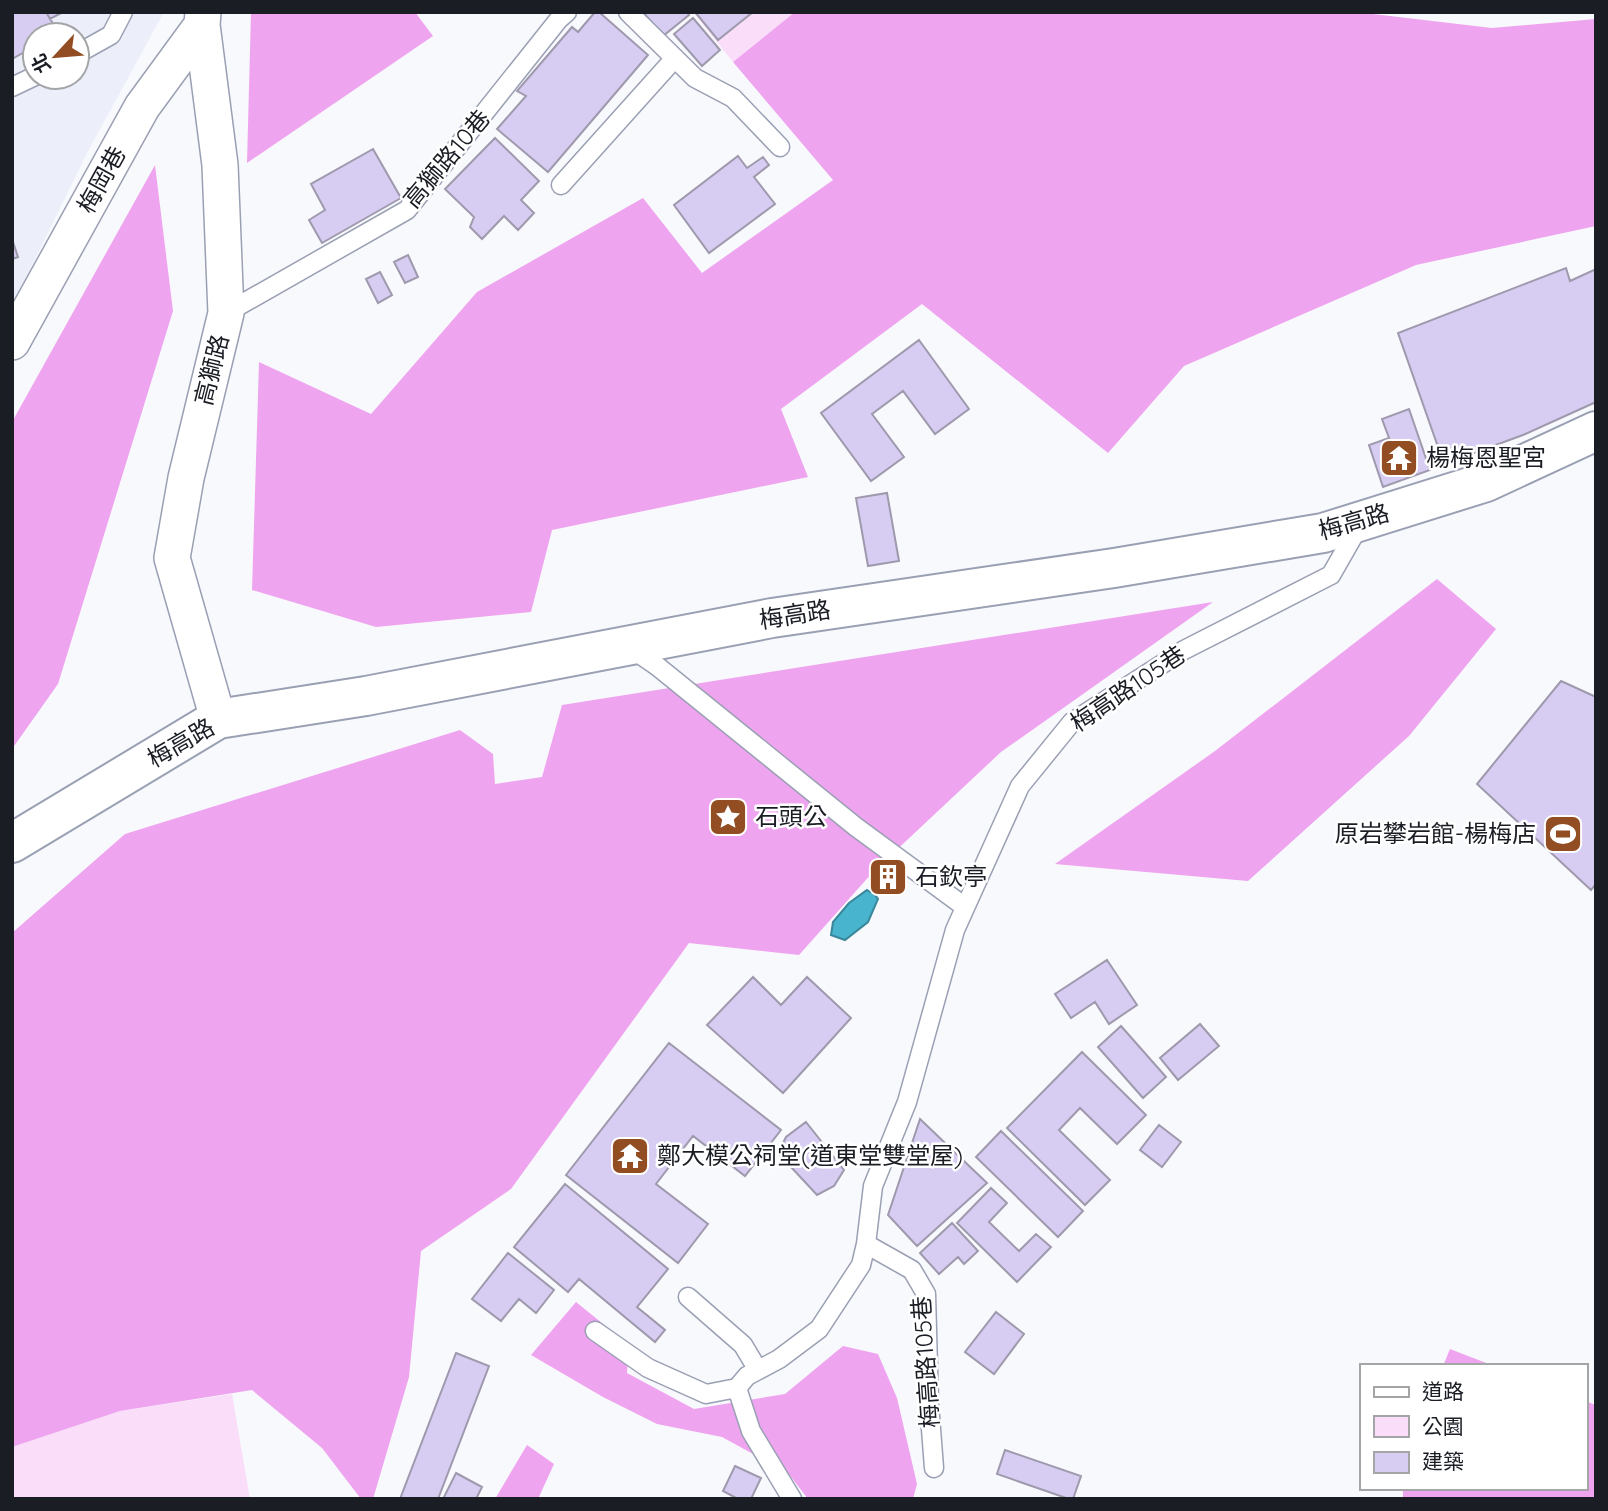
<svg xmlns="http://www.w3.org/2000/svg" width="1608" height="1511" font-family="Quicksand,'Noto Sans TC',sans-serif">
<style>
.built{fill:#eceffa;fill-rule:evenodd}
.green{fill:#fadef9}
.forest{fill:#efa4ef}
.water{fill:#48b4ce;stroke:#3a879b;stroke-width:2}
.building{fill:#d7ccf1;stroke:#9f99ad;stroke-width:2}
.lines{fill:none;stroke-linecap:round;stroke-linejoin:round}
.service-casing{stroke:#9aa0b3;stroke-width:21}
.minor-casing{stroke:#9aa0b3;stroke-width:38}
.tertiary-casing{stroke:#9aa0b3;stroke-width:42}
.service{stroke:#fff;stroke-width:18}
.minor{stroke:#fff;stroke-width:35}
.tertiary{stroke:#fff;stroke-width:38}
.labels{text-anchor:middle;stroke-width:5;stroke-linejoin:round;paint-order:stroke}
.street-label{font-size:24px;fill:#1a1d24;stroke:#fff}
.poi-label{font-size:24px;fill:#1a1d24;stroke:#fff;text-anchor:start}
</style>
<rect width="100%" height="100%" fill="#f8f9fd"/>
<!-- built -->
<path class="built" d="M 12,12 L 164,12 L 87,153 L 12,306 ZM 35,35 L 77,35 L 77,77 L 35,77 Z"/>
<!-- green -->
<path class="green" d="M 693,12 L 795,12 L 733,62 Z
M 232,1394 L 250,1499 L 12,1499 L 12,1447 L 120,1411 Z"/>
<!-- forest -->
<path class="forest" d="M 251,12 L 415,12 L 433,36 L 247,163 Z
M 795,12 L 1356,12 L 1492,28 L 1596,19 L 1596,226 L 1416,265 L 1184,366 L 1108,453 L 922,304 L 781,409 L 808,477 L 552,530 L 531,612 L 376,627 L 252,590 L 259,362 L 371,414 L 477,292 L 643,198 L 702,273 L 833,180 L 733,62 Z
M 155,165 L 173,311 L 58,684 L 12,749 L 12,422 Z
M 1437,579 L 1496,629 L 1409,736 L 1248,881 L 1055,864 L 1215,751 Z
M 1213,602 L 1001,752 L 873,872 L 799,955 L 689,943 L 511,1189 L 421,1251 L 409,1377 L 373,1499 L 361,1499 L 322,1448 L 252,1390 L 120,1411 L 12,1447 L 12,933 L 125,834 L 460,730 L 493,754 L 495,784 L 542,777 L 562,705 Z
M 576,1302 L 629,1345 L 627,1373 L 694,1409 L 785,1394 L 843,1346 L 878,1354 L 897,1398 L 917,1484 L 913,1499 L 808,1499 L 788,1473 L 722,1437 L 657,1424 L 603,1397 L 531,1355 Z
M 1450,1349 L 1494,1366 L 1443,1366 Z
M 1585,1401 L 1596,1405 L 1596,1499 L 1403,1499 L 1403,1488 L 1585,1488 Z
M 527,1445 L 554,1464 L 538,1499 L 495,1499 Z"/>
<!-- water -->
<path class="water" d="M 867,890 L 875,895 L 878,899 L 868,922 L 845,940 L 831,935 L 833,922 L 849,903 Z"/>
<!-- building -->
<path class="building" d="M 12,12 L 46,12 L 58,32 L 53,35 L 35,35 L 35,46 L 12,59 Z
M 46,12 L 63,12 L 50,19 Z
M 595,12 L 599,12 L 648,55 L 548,172 L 497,129 L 526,96 L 517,91 L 572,27 L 578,32 Z
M 643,12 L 687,12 L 689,15 L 663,36 Z
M 695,12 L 753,12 L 718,40 Z
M 693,18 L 720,50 L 702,66 L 674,34 Z
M 495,138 L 539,181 L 521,200 L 534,213 L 518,230 L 504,216 L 482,239 L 470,227 L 474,217 L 445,189 Z
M 373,149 L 401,198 L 322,243 L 309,220 L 325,210 L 311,184 Z
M 738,156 L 747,168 L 763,157 L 769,165 L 754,177 L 775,204 L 709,253 L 674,205 Z
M 12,239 L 18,257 L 12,259 Z
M 408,255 L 418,277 L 405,283 L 394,262 Z
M 1566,268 L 1570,281 L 1596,269 L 1596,402 L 1523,435 L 1444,464 L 1398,333 Z
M 380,272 L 392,295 L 378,303 L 366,279 Z
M 919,340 L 969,409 L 935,434 L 903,391 L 872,414 L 904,457 L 871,481 L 821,413 Z
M 1409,409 L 1430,470 L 1383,487 L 1369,445 L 1389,438 L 1382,419 Z
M 887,493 L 899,561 L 868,566 L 856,498 Z
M 1561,681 L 1596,697 L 1596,884 L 1591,890 L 1477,784 Z
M 887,864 L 901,873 L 890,891 L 875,882 Z
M 1107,960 L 1137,1005 L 1109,1024 L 1095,1002 L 1071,1018 L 1055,994 Z
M 753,977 L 781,1005 L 807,977 L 851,1018 L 783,1093 L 707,1025 Z
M 1200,1024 L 1219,1046 L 1178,1080 L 1160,1058 Z
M 1121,1026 L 1166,1077 L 1143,1098 L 1098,1047 Z
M 669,1043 L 781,1130 L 745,1176 L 693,1136 L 656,1184 L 708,1224 L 678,1263 L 566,1175 Z
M 1082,1052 L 1146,1115 L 1117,1144 L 1080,1108 L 1059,1130 L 1110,1180 L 1085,1205 L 1007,1128 Z
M 920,1119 L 987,1183 L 917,1246 L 888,1215 Z
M 806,1122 L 844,1170 L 834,1186 L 817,1195 L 778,1153 L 786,1137 Z
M 1159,1125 L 1181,1142 L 1162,1167 L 1140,1150 Z
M 1001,1131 L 1083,1211 L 1058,1237 L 976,1157 Z
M 565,1184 L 668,1269 L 637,1307 L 665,1330 L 655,1342 L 579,1279 L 568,1292 L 514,1247 Z
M 991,1188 L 1007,1203 L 989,1222 L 1019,1251 L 1036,1234 L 1051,1247 L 1017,1282 L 957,1223 Z
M 952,1223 L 978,1251 L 964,1264 L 958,1257 L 939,1274 L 920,1253 Z
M 508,1253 L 554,1290 L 536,1313 L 519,1299 L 501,1321 L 472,1299 Z
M 996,1312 L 1024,1334 L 994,1374 L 965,1352 Z
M 456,1353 L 489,1366 L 438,1499 L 400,1499 Z
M 1005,1450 L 1081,1476 L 1073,1499 L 1069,1499 L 997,1474 Z
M 735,1466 L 761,1478 L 751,1499 L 738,1499 L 723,1491 Z
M 456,1473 L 482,1487 L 476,1499 L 443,1499 Z"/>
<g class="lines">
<!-- service casing -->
<g class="service-casing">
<path id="service" d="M 628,12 L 695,78 L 733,98 L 780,147
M 77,54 L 111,35 L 123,12
M 12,87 L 35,76
M 561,185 L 675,58
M 226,313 L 407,210 L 559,19 L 567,12
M 631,648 L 657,666 L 856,827 L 965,907
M 866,1244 L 912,1270 L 926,1294 L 929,1403 L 934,1468
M 688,1297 L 743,1345 L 758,1370
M 595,1331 L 648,1368 L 706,1394 L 737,1388
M 792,1499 L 751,1431 L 737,1388 L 747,1376 L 779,1359 L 819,1329 L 861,1265 L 866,1244 L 873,1186 L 907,1102 L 955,930 L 1020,786 L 1072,722 L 1184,650 L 1331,575 L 1359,526"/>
</g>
<!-- minor casing -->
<g class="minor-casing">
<path id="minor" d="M 203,12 L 202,25 L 220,165 L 226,313 L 186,478 L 172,558 L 218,719
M 12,342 L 142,107 L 202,25"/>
</g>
<!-- tertiary casing -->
<g class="tertiary-casing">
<path id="tertiary" d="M 12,843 L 218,719 L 366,696 L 772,618 L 1114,568 L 1323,533 L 1486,482 L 1596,431"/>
</g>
<!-- service -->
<use href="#service" class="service"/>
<!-- minor -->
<use href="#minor" class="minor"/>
<!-- tertiary -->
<use href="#tertiary" class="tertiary"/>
</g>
<!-- icons -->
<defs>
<g id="temple-square" transform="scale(2.0125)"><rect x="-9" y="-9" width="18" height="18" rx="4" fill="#924d22" stroke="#fff"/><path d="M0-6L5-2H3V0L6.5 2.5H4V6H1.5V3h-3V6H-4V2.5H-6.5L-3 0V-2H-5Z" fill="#fff"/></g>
<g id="sight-square" transform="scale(2.0125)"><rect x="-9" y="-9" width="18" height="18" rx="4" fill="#924d22" stroke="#fff"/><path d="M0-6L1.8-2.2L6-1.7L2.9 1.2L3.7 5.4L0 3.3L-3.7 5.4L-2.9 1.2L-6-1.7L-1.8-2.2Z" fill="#fff"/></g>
<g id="stadium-square" transform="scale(2.0125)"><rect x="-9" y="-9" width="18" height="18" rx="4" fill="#924d22" stroke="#fff"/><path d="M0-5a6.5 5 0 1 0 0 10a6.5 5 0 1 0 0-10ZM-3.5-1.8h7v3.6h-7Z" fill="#fff"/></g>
<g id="building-square" transform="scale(2.0125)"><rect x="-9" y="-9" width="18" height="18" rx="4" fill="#924d22" stroke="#fff"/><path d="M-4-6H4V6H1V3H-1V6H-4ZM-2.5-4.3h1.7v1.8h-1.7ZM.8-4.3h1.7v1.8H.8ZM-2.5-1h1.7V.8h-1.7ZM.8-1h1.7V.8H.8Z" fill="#fff"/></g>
</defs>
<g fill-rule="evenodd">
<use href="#temple-square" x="1399" y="458"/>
<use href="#sight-square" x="728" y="817"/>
<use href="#stadium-square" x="1563" y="834"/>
<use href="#building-square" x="888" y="877"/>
<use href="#temple-square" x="630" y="1156"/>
</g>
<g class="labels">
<!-- street labels -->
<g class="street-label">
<text transform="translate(447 159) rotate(-50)" y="8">高獅路10巷</text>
<text transform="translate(102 180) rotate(-61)" y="8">梅岡巷</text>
<text transform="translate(212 370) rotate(-76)" y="8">高獅路</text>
<text transform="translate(1354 522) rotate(-16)" y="8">梅高路</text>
<text transform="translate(795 615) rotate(-9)" y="8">梅高路</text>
<text transform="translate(1128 689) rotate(-34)" y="8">梅高路105巷</text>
<text transform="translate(181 743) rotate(-30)" y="8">梅高路</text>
<text transform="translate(926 1362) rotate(-94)" y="8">梅高路105巷</text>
</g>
<!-- poi labels -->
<g class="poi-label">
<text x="1426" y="466">楊梅恩聖宮</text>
<text x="755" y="825">石頭公</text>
<text x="1536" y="842" text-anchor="end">原岩攀岩館-楊梅店</text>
<text x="915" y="885">石欽亭</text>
<text x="657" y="1164">鄭大模公祠堂(道東堂雙堂屋)</text>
</g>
</g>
<!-- border -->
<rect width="1608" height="1511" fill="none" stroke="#1a1d24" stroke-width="28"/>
<!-- legend -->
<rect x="1360" y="1364" width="228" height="126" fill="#ffffff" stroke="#a3a5a7" stroke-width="2"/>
<rect x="1374" y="1387" width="35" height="10" fill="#ffffff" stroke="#a3a5a7" stroke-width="2"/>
<text x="1422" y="1399" font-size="21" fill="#1a1d24">道路</text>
<rect x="1374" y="1416" width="35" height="21" fill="#fadef9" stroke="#a3a5a7" stroke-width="2"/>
<text x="1422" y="1434" font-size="21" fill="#1a1d24">公園</text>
<rect x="1374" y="1452" width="35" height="21" fill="#d7ccf1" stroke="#a3a5a7" stroke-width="2"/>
<text x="1422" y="1469" font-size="21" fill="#1a1d24">建築</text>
<!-- north arrow -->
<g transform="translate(56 56) rotate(244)"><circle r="33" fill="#ffffff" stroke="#a3a5a7" stroke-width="2"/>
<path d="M0-5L12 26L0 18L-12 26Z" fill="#924d22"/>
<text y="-10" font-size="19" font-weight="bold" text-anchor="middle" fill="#1a1d24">北</text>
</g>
</svg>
